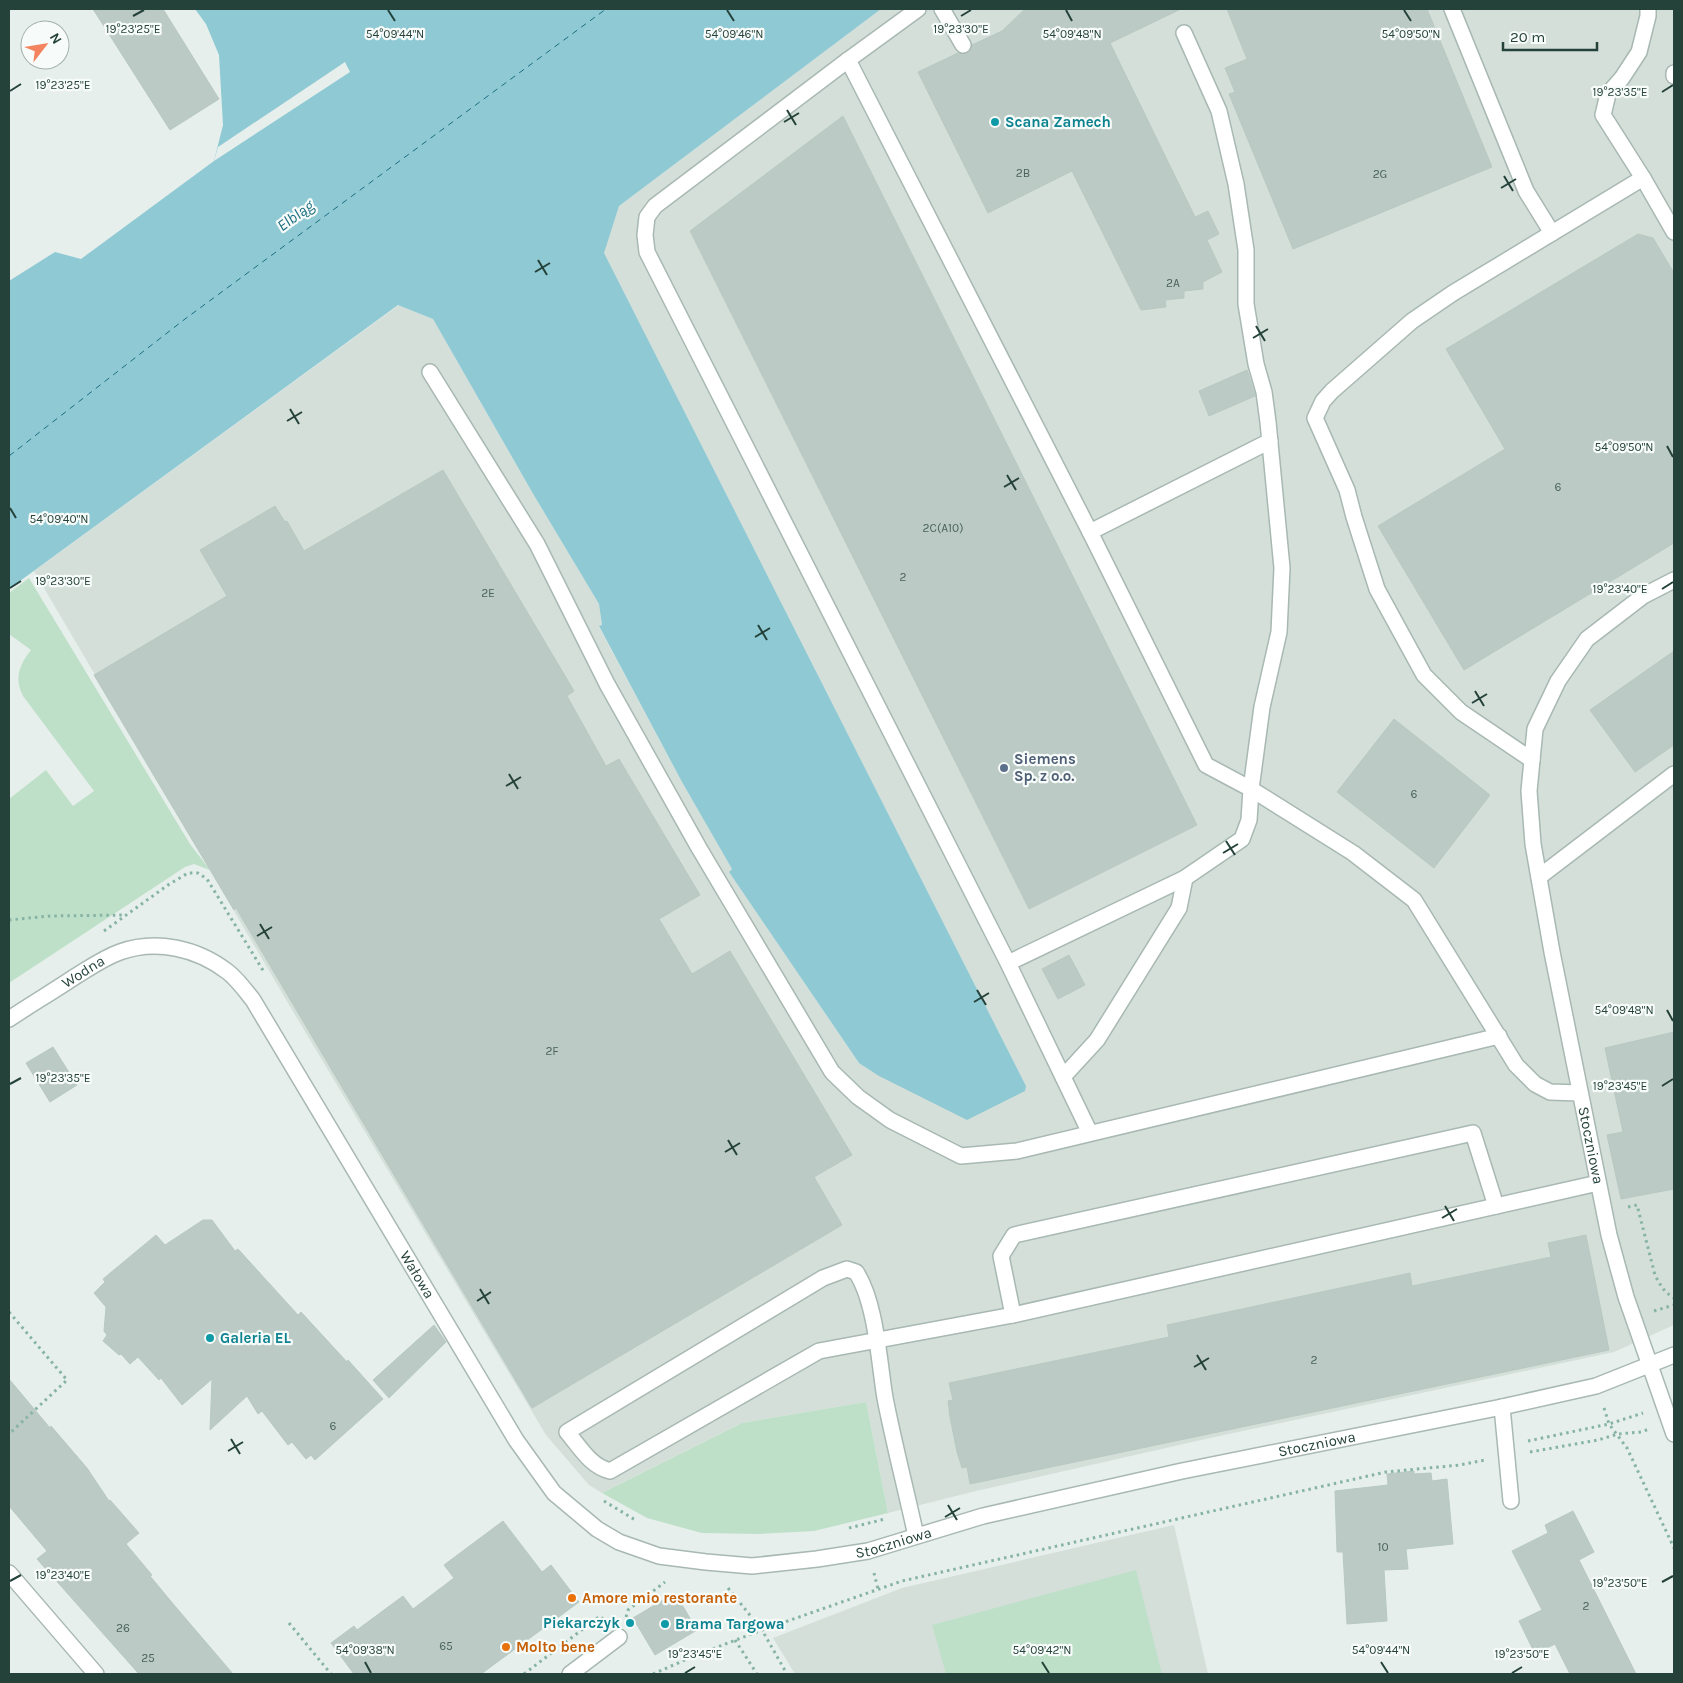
<svg xmlns="http://www.w3.org/2000/svg" width="1683" height="1683" font-family="Karla,sans-serif">
<style>
.built{fill:#d4dfda}
.green{fill:#bfe0c8}
.water{fill:#8ec9d4}
.pier{fill:#e6efeb}
.lines{fill:none;stroke-linecap:round;stroke-linejoin:round}
.ferry{stroke:#1c6f80;stroke-width:1;stroke-dasharray:6 5;stroke-linecap:butt}
.building{fill:#bbcac4;stroke:#b8c9c2}
.minor-casing{stroke:#a8b8b2;stroke-width:18}
.path{stroke:#86b3a5;stroke-width:3;stroke-dasharray:2.5 4;stroke-linecap:butt}
.minor{stroke:#fff;stroke-width:15}
.ticks{fill:none;stroke:#24423a;stroke-width:2}
.culture-dot{fill:#0f9aa8;stroke:#f7fbf9;stroke-width:2}
.service-dot{fill:#5c6f8a;stroke:#f7fbf9;stroke-width:2}
.food-dot{fill:#e8710a;stroke:#f7fbf9;stroke-width:2}
.labels{text-anchor:middle;stroke-width:4.5;stroke-linejoin:round;paint-order:stroke}
.number-label{font-size:12px;fill:#4a645c}
.culture-label{font-size:15px;font-weight:bold;fill:#0d838f;stroke:#f7fbf9;text-anchor:start}
.service-label{font-size:15px;font-weight:bold;fill:#4e5e75;stroke:#f7fbf9;text-anchor:start}
.street-label{font-size:15px;fill:#24423a;stroke:#f7fbf9}
.food-label{font-size:15px;font-weight:bold;fill:#c56008;stroke:#f7fbf9;text-anchor:start}
.water-label{font-size:16px;font-style:italic;fill:#1c6f80;stroke:#f7fbf9}
.ticks-label{font-size:12px;text-anchor:middle;fill:#24423a;stroke:#f7fbf9;stroke-width:4.5;stroke-linejoin:round;paint-order:stroke}
</style>
<rect width="100%" height="100%" fill="#e6efeb"/>
<!-- built -->
<path class="built" d="M 881,9 L 1674,9 L 1674,1325 L 1614,1352 L 1210,1438 L 976,1491 L 888,1513 L 866,1402 L 742,1423 L 602,1493 L 589,1485 L 546,1435 L 291,1008 L 34,571 L 399,305 L 433,319 L 532,492 L 599,604 L 602,626 L 599,627 L 682,782 L 732,869 L 729,872 L 859,1063 L 1026,1086 L 603,253 L 619,206 Z
M 1174,1525 L 1208,1674 L 795,1674 L 773,1638 L 902,1588 Z"/>
<!-- green -->
<path class="green" d="M 29,578 L 190,844 L 210,870 L 194,864 L 185,867 L 9,983 L 9,799 L 46,770 L 73,806 L 94,791 L 23,696 C 14,679 19,665 31,650 L 9,634 L 9,593 Z
M 866,1402 L 888,1513 L 814,1531 L 759,1534 L 702,1533 L 647,1518 L 602,1493 L 742,1423 Z
M 1136,1570 L 1162,1674 L 946,1674 L 932,1625 Z"/>
<!-- water -->
<path class="water" d="M 195,9 L 881,9 L 619,206 L 604,253 L 1026,1086 L 1025,1091 L 967,1120 L 879,1076 L 859,1063 L 729,872 L 732,869 L 682,782 L 599,626 L 602,625 L 599,604 L 532,492 L 433,319 L 398,305 L 9,589 L 9,281 L 55,252 L 81,259 L 214,161 L 223,125 L 219,55 L 206,24 Z"/>
<!-- pier -->
<path class="pier" d="M 345,62 L 350,72 L 214,161 L 218,147 Z"/>
<g class="lines">
<!-- ferry -->
<path class="ferry" d="M 9,456 L 185,319 L 606,9"/>
</g>
<!-- building -->
<path class="building" d="M 93,9 L 163,9 L 219,99 L 170,130 Z
M 1025,9 L 1181,9 L 1110,43 L 1195,217 L 1208,211 L 1219,234 L 1207,240 L 1222,272 L 1203,282 L 1203,289 L 1184,291 L 1184,298 L 1165,300 L 1166,307 L 1141,310 L 1072,171 L 988,213 L 918,72 L 958,53 L 963,54 L 968,53 L 972,45 L 1002,31 Z
M 1227,9 L 1427,9 L 1492,167 L 1293,249 L 1229,94 L 1235,92 L 1225,68 L 1247,59 Z
M 843,116 L 1197,825 L 1029,909 L 690,231 Z
M 1638,234 L 1653,238 L 1674,273 L 1674,543 L 1464,670 L 1378,526 L 1505,449 L 1446,349 Z
M 1247,370 L 1255,396 L 1209,416 L 1199,391 Z
M 443,470 L 574,691 L 567,696 L 606,766 L 619,759 L 700,895 L 659,919 L 692,974 L 730,951 L 852,1155 L 814,1177 L 842,1225 L 532,1408 L 236,908 L 234,910 L 94,675 L 227,596 L 200,550 L 275,506 L 285,522 L 287,521 L 304,551 Z
M 1674,651 L 1674,745 L 1635,772 L 1590,710 Z
M 1394,719 L 1490,795 L 1434,868 L 1337,792 Z
M 1069,955 L 1085,985 L 1058,999 L 1042,969 Z
M 1674,1032 L 1674,1189 L 1621,1199 L 1607,1135 L 1623,1132 L 1605,1048 Z
M 53,1047 L 77,1085 L 50,1102 L 26,1063 Z
M 203,1220 L 212,1220 L 235,1251 L 238,1249 L 298,1315 L 301,1312 L 347,1362 L 348,1360 L 383,1399 L 315,1460 L 311,1455 L 306,1459 L 292,1442 L 288,1445 L 262,1411 L 258,1414 L 247,1396 L 210,1430 L 212,1379 L 182,1405 L 161,1378 L 159,1380 L 138,1357 L 130,1364 L 121,1354 L 119,1355 L 103,1341 L 107,1335 L 104,1331 L 106,1307 L 94,1293 L 105,1282 L 103,1279 L 156,1235 L 165,1245 Z
M 1586,1235 L 1609,1350 L 970,1484 L 967,1467 L 962,1468 L 957,1452 L 950,1417 L 948,1401 L 953,1400 L 949,1383 L 1169,1337 L 1167,1325 L 1410,1273 L 1412,1286 L 1551,1257 L 1548,1243 Z
M 434,1325 L 446,1342 L 389,1398 L 373,1380 Z
M 9,1379 L 50,1428 L 51,1426 L 87,1468 L 109,1501 L 110,1500 L 139,1533 L 126,1544 L 152,1575 L 150,1576 L 174,1605 L 233,1674 L 139,1674 L 37,1559 L 47,1551 L 9,1506 Z
M 1414,1471 L 1414,1474 L 1431,1473 L 1432,1481 L 1447,1479 L 1453,1544 L 1406,1549 L 1408,1569 L 1384,1570 L 1387,1621 L 1347,1624 L 1343,1552 L 1337,1552 L 1335,1491 L 1388,1485 L 1387,1474 Z
M 1573,1511 L 1594,1552 L 1579,1560 L 1636,1674 L 1570,1674 L 1555,1644 L 1535,1654 L 1519,1621 L 1542,1610 L 1512,1551 L 1548,1533 L 1545,1525 Z
M 503,1521 L 542,1572 L 551,1565 L 579,1602 L 481,1674 L 354,1674 L 331,1643 L 354,1626 L 357,1630 L 403,1596 L 413,1609 L 454,1578 L 444,1565 Z
M 675,1593 L 697,1630 L 655,1655 L 633,1618 Z"/>
<g class="lines">
<!-- minor casing -->
<g class="minor-casing">
<g id="minor">
<path d="M 942,9 L 963,45"/>
<path d="M 1452,9 L 1526,191 L 1552,233"/>
<path d="M 1648,9 L 1648,16 L 1639,52 L 1622,78 L 1608,94 L 1603,115 L 1643,178 L 1674,232"/>
<path d="M 1184,33 L 1219,111 L 1236,184 L 1246,250 L 1246,304 L 1256,364 L 1264,392 L 1268,422 L 1282,568 L 1279,632 L 1262,707 L 1251,789 L 1353,853 L 1414,900 L 1516,1065 L 1535,1084 L 1550,1092 L 1579,1093"/>
<path d="M 848,60 L 918,9"/>
<path d="M 1674,73 L 1674,76"/>
<path d="M 430,372 L 537,544 L 607,684 L 699,848 L 832,1072 L 858,1097 L 890,1120 L 961,1156 L 1017,1151 L 1499,1036"/>
<path d="M 1090,532 L 1270,441"/>
<path id="s1" d="M 1674,580 L 1643,596 L 1587,639 L 1558,681 L 1535,729 L 1529,791 L 1533,844 L 1552,952 L 1609,1235 L 1626,1297 L 1674,1434"/>
<path d="M 1532,760 L 1461,712 L 1424,675 L 1377,589 L 1354,517 L 1347,490 L 1315,418 L 1323,401 L 1332,391 L 1412,321 L 1453,293 L 1643,178"/>
<path d="M 1539,877 L 1674,774"/>
<path d="M 1008,963 L 1185,878 L 1242,839 L 1249,820 L 1251,789 L 1206,765 L 1090,532 L 848,60 L 655,206 L 647,217 L 645,235 L 647,252 L 1008,963 L 1090,1133"/>
<path id="s2" d="M 9,1019 C 30,1005 52,992 73,978 C 88,969 103,958 120,952 C 156,939 197,948 228,972 C 238,980 245,990 253,1000 L 516,1440 L 554,1493 L 597,1529 L 619,1542 L 659,1556 L 706,1562 L 752,1566 L 817,1559 L 868,1551 L 983,1516 L 1182,1471 L 1502,1407 L 1596,1386 L 1674,1355"/>
<path d="M 1063,1077 L 1097,1040 L 1179,908 L 1185,878"/>
<path d="M 1013,1315 L 1001,1256 L 1014,1235 L 1473,1133 L 1496,1206"/>
<path d="M 1502,1407 L 1511,1501"/>
<path d="M 916,1536 C 906,1490 894,1444 885,1398 C 879,1362 876,1302 856,1272 L 847,1269 L 823,1278 L 567,1432 C 580,1447 590,1466 610,1471 L 819,1351 L 1013,1315 L 1598,1183"/>
<path d="M 9,1573 L 96,1674"/>
<path d="M 570,1674 L 619,1637"/>
</g>
</g>
<!-- path -->
<path class="path" d="M 9,920 L 50,916 L 125,915
M 104,931 L 168,885 L 188,873 L 198,873 L 207,879 L 264,972
M 1628,1207 L 1637,1205 L 1655,1275 C 1660,1285 1664,1292 1674,1298
M 1654,1311 L 1674,1305
M 9,1312 L 67,1380 L 9,1434
M 1604,1408 L 1609,1424 L 1627,1448 L 1674,1548
M 1528,1441 L 1609,1424 L 1643,1413
M 1530,1452 L 1598,1440 L 1618,1434 L 1641,1432 L 1649,1429
M 604,1501 L 637,1521
M 849,1528 L 885,1519
M 874,1573 L 878,1589
M 728,1588 L 762,1630 L 787,1674
M 626,1617 L 628,1610 L 665,1582
M 289,1623 L 331,1674
M 735,1640 L 757,1674
M 524,1674 L 600,1616 L 603,1619
M 653,1674 L 694,1656 L 762,1630 L 902,1581 L 1386,1472 L 1460,1465 L 1485,1460"/>
<!-- minor -->
<use href="#minor" class="minor"/>
</g>
<!-- ticks -->
<path class="ticks" d="M 388,10 L 395,21M 727,10 L 734,21M 1066,10 L 1072,21M 1404,10 L 1411,21M 133,16 L 144,10M 961,16 L 971,10M 10,91 L 21,84M 1662,92 L 1673,85M 787,110 L 796,125M 784,122 L 799,113M 1504,176 L 1513,191M 1501,188 L 1516,179M 538,260 L 547,275M 535,272 L 550,263M 1256,326 L 1265,341M 1253,338 L 1268,329M 290,409 L 299,424M 287,421 L 302,412M 1667,446 L 1673,457M 1007,475 L 1016,490M 1004,487 L 1019,478M 10,508 L 16,518M 10,588 L 21,581M 1662,589 L 1673,582M 758,625 L 767,640M 755,637 L 770,628M 1475,691 L 1484,706M 1472,703 L 1487,694M 509,774 L 518,789M 506,786 L 521,777M 1226,841 L 1235,855M 1223,853 L 1238,844M 260,924 L 269,939M 257,936 L 272,927M 977,990 L 986,1005M 974,1002 L 989,993M 1667,1010 L 1673,1021M 10,1084 L 21,1078M 1662,1086 L 1673,1079M 728,1140 L 737,1155M 725,1152 L 740,1143M 1445,1206 L 1454,1221M 1442,1218 L 1457,1209M 480,1289 L 489,1304M 477,1301 L 491,1292M 1197,1355 L 1206,1370M 1194,1367 L 1209,1358M 231,1439 L 240,1454M 228,1451 L 243,1442M 948,1505 L 957,1520M 945,1517 L 960,1508M 10,1581 L 21,1575M 1662,1582 L 1673,1576M 365,1662 L 371,1673M 1042,1662 L 1049,1673M 1381,1662 L 1388,1673M 685,1673 L 695,1667M 1512,1673 L 1522,1667"/>
<!-- markers -->
<g class="culture-dot">
<circle cx="995" cy="122" r="5"/>
<circle cx="210" cy="1338" r="5"/>
<circle cx="630" cy="1623" r="5"/>
<circle cx="665" cy="1624" r="5"/>
</g>
<circle class="service-dot" cx="1004" cy="768" r="5"/>
<g class="food-dot">
<circle cx="572" cy="1598" r="5"/>
<circle cx="506" cy="1647" r="5"/>
</g>
<g class="labels">
<!-- number labels -->
<g class="number-label">
<text x="1023" y="177">2B</text>
<text x="1380" y="178">2G</text>
<text x="1173" y="287">2A</text>
<text x="1558" y="491">6</text>
<text x="943" y="532">2C(A10)</text>
<text x="903" y="581">2</text>
<text x="488" y="597">2E</text>
<text x="1414" y="798">6</text>
<text x="552" y="1055">2F</text>
<text x="1314" y="1364">2</text>
<text x="333" y="1430">6</text>
<text x="1383" y="1551">10</text>
<text x="1586" y="1610">2</text>
<text x="123" y="1632">26</text>
<text x="446" y="1650">65</text>
<text x="148" y="1662">25</text>
</g>
<!-- culture labels -->
<g class="culture-label">
<text x="1005" y="127">Scana Zamech</text>
<text x="220" y="1343">Galeria EL</text>
<text x="620" y="1628" text-anchor="end">Piekarczyk</text>
<text x="675" y="1629">Brama Targowa</text>
</g>
<!-- service labels -->
<g class="service-label">
<text x="1014" y="764">Siemens<tspan x="1014" dy="17">Sp. z o.o.</tspan></text>
</g>
<!-- street labels -->
<g class="street-label">
<text dy="5" stroke="none"><textPath href="#s2" startOffset="88">Wodna</textPath></text>
<text dy="5" stroke="none"><textPath href="#s1" startOffset="632">Stoczniowa</textPath></text>
<text dy="5" stroke="none"><textPath href="#s2" startOffset="602">Wałowa</textPath></text>
<text dy="5" stroke="none"><textPath href="#s2" startOffset="1656">Stoczniowa</textPath></text>
<text dy="5" stroke="none"><textPath href="#s2" startOffset="1221">Stoczniowa</textPath></text>
</g>
<!-- food labels -->
<g class="food-label">
<text x="582" y="1603">Amore mio restorante</text>
<text x="516" y="1652">Molto bene</text>
</g>
<!-- water labels -->
<g class="water-label">
<text transform="translate(295 215) rotate(-36)" y="6">Elbląg</text>
</g>
</g>
<g class="ticks-label">
<text x="133" y="33">19°23'25"E</text>
<text x="961" y="33">19°23'30"E</text>
<text x="1411" y="38">54°09'50"N</text>
<text x="395" y="38">54°09'44"N</text>
<text x="734" y="38">54°09'46"N</text>
<text x="1072" y="38">54°09'48"N</text>
<text x="63" y="89">19°23'25"E</text>
<text x="1620" y="96">19°23'35"E</text>
<text x="1624" y="451">54°09'50"N</text>
<text x="59" y="523">54°09'40"N</text>
<text x="63" y="585">19°23'30"E</text>
<text x="1620" y="593">19°23'40"E</text>
<text x="1624" y="1014">54°09'48"N</text>
<text x="63" y="1082">19°23'35"E</text>
<text x="1620" y="1090">19°23'45"E</text>
<text x="63" y="1579">19°23'40"E</text>
<text x="1620" y="1587">19°23'50"E</text>
<text x="365" y="1654">54°09'38"N</text>
<text x="1042" y="1654">54°09'42"N</text>
<text x="1381" y="1654">54°09'44"N</text>
<text x="695" y="1658">19°23'45"E</text>
<text x="1522" y="1658">19°23'50"E</text>
</g>
<!-- border -->
<rect width="1683" height="1683" fill="none" stroke="#24423a" stroke-width="20"/>
<!-- north arrow -->
<g transform="translate(45 45) rotate(59)"><circle r="24" fill="#f7fbf9" stroke="#a3b1ad"/>
<path d="M0-4L9 19L0 12L-9 19Z" fill="#f4845f"/>
<text y="-8" font-size="14" font-weight="bold" text-anchor="middle" fill="#24423a">N</text>
</g>
<!-- scale -->
<path d="M1503 42v8h94v-8" fill="none" stroke="#24423a" stroke-width="2.5"/>
<text x="1510" y="42" font-size="15" fill="#24423a" stroke="#f7fbf9" stroke-width="4" paint-order="stroke">20 m</text>
</svg>
